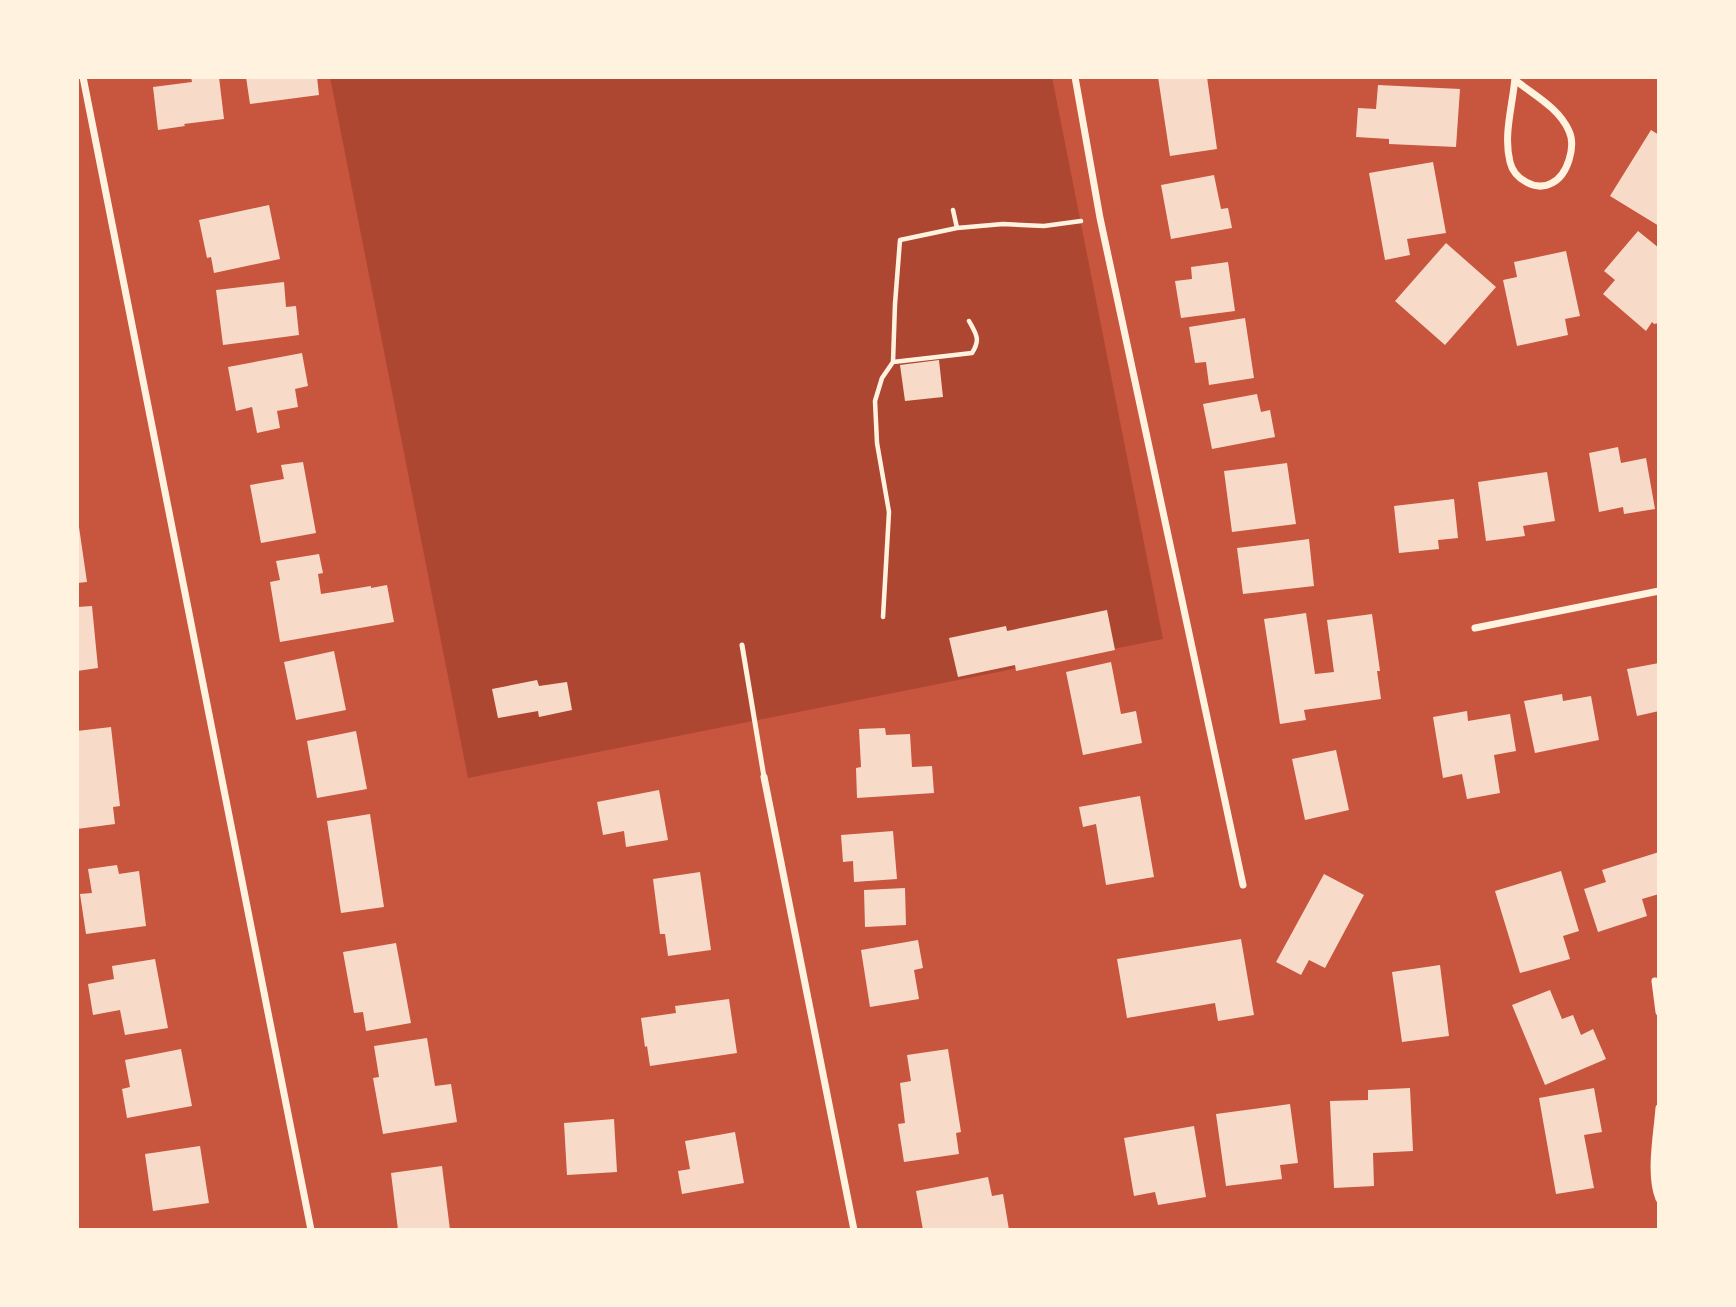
<svg xmlns="http://www.w3.org/2000/svg" width="1736" height="1307" font-family="'Space Grotesk',sans-serif">
<style>
.green{fill:#ae4732}
.building{fill:#f7dbc8}
.lines{fill:none;stroke-linecap:round;stroke-linejoin:round}
.path{stroke:#fff3e0;stroke-width:4.5}
.service{stroke:#fff3e0;stroke-width:5}
.minor{stroke:#fff3e0;stroke-width:7}
</style>
<rect width="100%" height="100%" fill="#c8553d"/>
<!-- green -->
<path class="green" d="M 330,77 L 1052,77 L 1163,639 L 468,778 Z"/>
<!-- building -->
<path class="building" d="M 191,77 L 219,77 L 224,119 L 184,124 L 185,126 L 158,130 L 153,87 L 192,82 Z
M 246,77 L 317,77 L 319,95 L 250,104 Z
M 1158,77 L 1207,77 L 1217,149 L 1170,156 Z
M 1378,85 L 1460,89 L 1456,147 L 1389,144 L 1389,139 L 1356,137 L 1358,108 L 1376,109 Z
M 1651,130 L 1659,135 L 1659,226 L 1610,196 Z
M 1433,162 L 1446,233 L 1407,239 L 1410,255 L 1385,260 L 1369,173 Z
M 1214,175 L 1221,209 L 1228,208 L 1232,228 L 1171,239 L 1161,185 Z
M 269,205 L 280,259 L 214,273 L 211,257 L 207,258 L 199,220 Z
M 1638,231 L 1659,248 L 1659,323 L 1654,324 L 1652,322 L 1646,331 L 1603,294 L 1615,280 L 1604,271 Z
M 1446,243 L 1496,287 L 1445,345 L 1395,301 Z
M 1566,251 L 1580,316 L 1565,319 L 1568,335 L 1517,346 L 1503,280 L 1517,277 L 1514,262 Z
M 1228,262 L 1235,311 L 1181,318 L 1175,281 L 1192,279 L 1191,267 Z
M 284,282 L 286,307 L 296,306 L 299,335 L 223,345 L 216,290 Z
M 1245,318 L 1254,378 L 1209,385 L 1206,362 L 1195,363 L 1189,327 Z
M 302,353 L 308,386 L 295,389 L 298,407 L 277,411 L 280,428 L 257,433 L 252,407 L 236,411 L 228,367 Z
M 939,360 L 943,397 L 905,401 L 900,365 Z
M 1257,394 L 1261,412 L 1270,410 L 1275,437 L 1212,449 L 1203,404 Z
M 1618,447 L 1621,463 L 1646,458 L 1655,509 L 1624,514 L 1623,507 L 1599,512 L 1589,453 Z
M 303,462 L 316,533 L 261,543 L 250,485 L 284,479 L 281,465 Z
M 1287,463 L 1296,524 L 1232,532 L 1224,471 Z
M 1547,472 L 1555,521 L 1523,526 L 1525,536 L 1486,541 L 1478,482 Z
M 1454,499 L 1458,538 L 1438,540 L 1439,549 L 1399,553 L 1394,506 Z
M 77,527 L 79,527 L 87,582 L 77,583 Z
M 1309,539 L 1314,586 L 1243,594 L 1237,548 Z
M 319,554 L 323,573 L 318,574 L 321,594 L 371,586 L 371,588 L 387,585 L 394,622 L 280,642 L 270,582 L 280,580 L 276,561 Z
M 92,606 L 98,668 L 77,671 L 77,607 Z
M 1107,610 L 1115,650 L 1016,671 L 1015,665 L 958,677 L 949,638 L 1006,626 L 1007,631 Z
M 1306,613 L 1315,674 L 1334,672 L 1327,620 L 1372,614 L 1380,671 L 1377,671 L 1381,699 L 1304,710 L 1306,720 L 1280,724 L 1264,619 Z
M 334,651 L 346,710 L 296,720 L 284,662 Z
M 1111,662 L 1121,714 L 1136,711 L 1142,743 L 1083,755 L 1066,672 Z
M 1659,663 L 1659,711 L 1637,716 L 1627,669 Z
M 537,680 L 539,686 L 567,682 L 572,710 L 539,717 L 538,711 L 498,718 L 492,689 Z
M 1562,694 L 1563,701 L 1591,696 L 1599,740 L 1535,753 L 1524,701 Z
M 1467,711 L 1468,721 L 1510,714 L 1516,751 L 1494,755 L 1500,793 L 1467,799 L 1462,774 L 1443,778 L 1433,717 Z
M 111,727 L 120,806 L 113,807 L 115,824 L 77,829 L 77,731 Z
M 885,728 L 886,735 L 910,734 L 912,767 L 932,766 L 934,793 L 857,798 L 856,768 L 861,767 L 859,729 Z
M 356,731 L 367,789 L 317,798 L 307,741 Z
M 1336,750 L 1349,810 L 1305,820 L 1292,759 Z
M 659,790 L 668,840 L 626,847 L 624,831 L 603,835 L 597,802 Z
M 1140,796 L 1154,877 L 1106,885 L 1096,824 L 1083,827 L 1079,807 Z
M 370,814 L 384,907 L 341,913 L 327,821 Z
M 893,831 L 897,879 L 854,882 L 853,861 L 843,862 L 841,835 Z
M 1659,852 L 1659,894 L 1642,899 L 1647,916 L 1598,932 L 1584,889 L 1606,882 L 1602,870 Z
M 117,865 L 119,874 L 139,871 L 146,926 L 86,934 L 80,894 L 92,893 L 88,869 Z
M 1561,871 L 1579,931 L 1563,936 L 1570,959 L 1520,973 L 1495,891 Z
M 700,872 L 711,950 L 668,956 L 665,934 L 660,934 L 653,879 Z
M 1324,874 L 1364,895 L 1325,968 L 1309,960 L 1301,975 L 1276,962 Z
M 905,888 L 906,925 L 865,927 L 864,890 Z
M 1241,939 L 1254,1015 L 1218,1021 L 1215,1003 L 1127,1018 L 1117,959 Z
M 918,940 L 923,968 L 914,970 L 919,999 L 870,1007 L 861,950 Z
M 396,943 L 411,1023 L 366,1031 L 363,1012 L 354,1013 L 343,952 Z
M 155,959 L 168,1028 L 125,1035 L 120,1010 L 93,1015 L 88,984 L 114,979 L 112,966 Z
M 1440,965 L 1449,1036 L 1402,1042 L 1392,972 Z
M 1550,990 L 1562,1019 L 1573,1015 L 1581,1035 L 1593,1029 L 1606,1059 L 1545,1085 L 1512,1005 Z
M 729,999 L 737,1053 L 650,1066 L 647,1046 L 645,1047 L 641,1018 L 676,1013 L 675,1006 Z
M 427,1038 L 435,1086 L 451,1084 L 457,1122 L 383,1134 L 373,1078 L 379,1077 L 374,1046 Z
M 181,1049 L 192,1106 L 127,1118 L 122,1089 L 130,1087 L 125,1060 Z
M 948,1049 L 961,1132 L 956,1133 L 959,1154 L 904,1162 L 898,1124 L 905,1123 L 900,1083 L 911,1081 L 907,1055 Z
M 1410,1088 L 1413,1151 L 1373,1153 L 1374,1186 L 1334,1188 L 1330,1101 L 1368,1100 L 1368,1090 Z
M 1594,1088 L 1602,1132 L 1584,1135 L 1594,1188 L 1556,1194 L 1539,1098 Z
M 1290,1104 L 1298,1163 L 1280,1165 L 1282,1179 L 1226,1186 L 1216,1114 Z
M 614,1119 L 617,1172 L 567,1175 L 564,1123 Z
M 1194,1126 L 1206,1197 L 1158,1205 L 1155,1192 L 1134,1196 L 1124,1138 Z
M 735,1132 L 744,1183 L 682,1194 L 678,1171 L 690,1169 L 685,1141 Z
M 200,1146 L 209,1203 L 153,1211 L 145,1154 Z
M 442,1166 L 450,1230 L 398,1230 L 391,1173 Z
M 988,1177 L 992,1196 L 1003,1194 L 1009,1230 L 923,1230 L 916,1191 Z"/>
<g class="lines">
<!-- path -->
<path class="path" d="M 953,210 L 957,228
M 893,362 L 972,353 C 981,339 976,334 969,321
M 883,617 L 889,512 L 877,443 L 875,401 L 882,378 L 893,362 L 895,304 L 900,240 L 957,228 L 1003,224 L 1044,226 L 1081,221"/>
<!-- service -->
<path class="service" d="M 742,645 L 764,777"/>
<!-- minor -->
<path class="minor" d="M 83,77 L 311,1230
M 1075,77 L 1100,218 L 1243,885
M 1515,80 C 1534,95 1559,108 1569,131 C 1576,146 1568,175 1552,183 C 1536,192 1514,179 1510,162 C 1503,134 1513,105 1515,77
M 1475,628 L 1659,591
M 764,777 L 854,1230
M 1655,981 L 1659,1012
M 1659,1108 C 1657,1135 1649,1174 1659,1199"/>
</g>
<!-- border -->
<rect width="1736" height="1307" fill="none" stroke="#fff3e0" stroke-width="158"/>
</svg>
